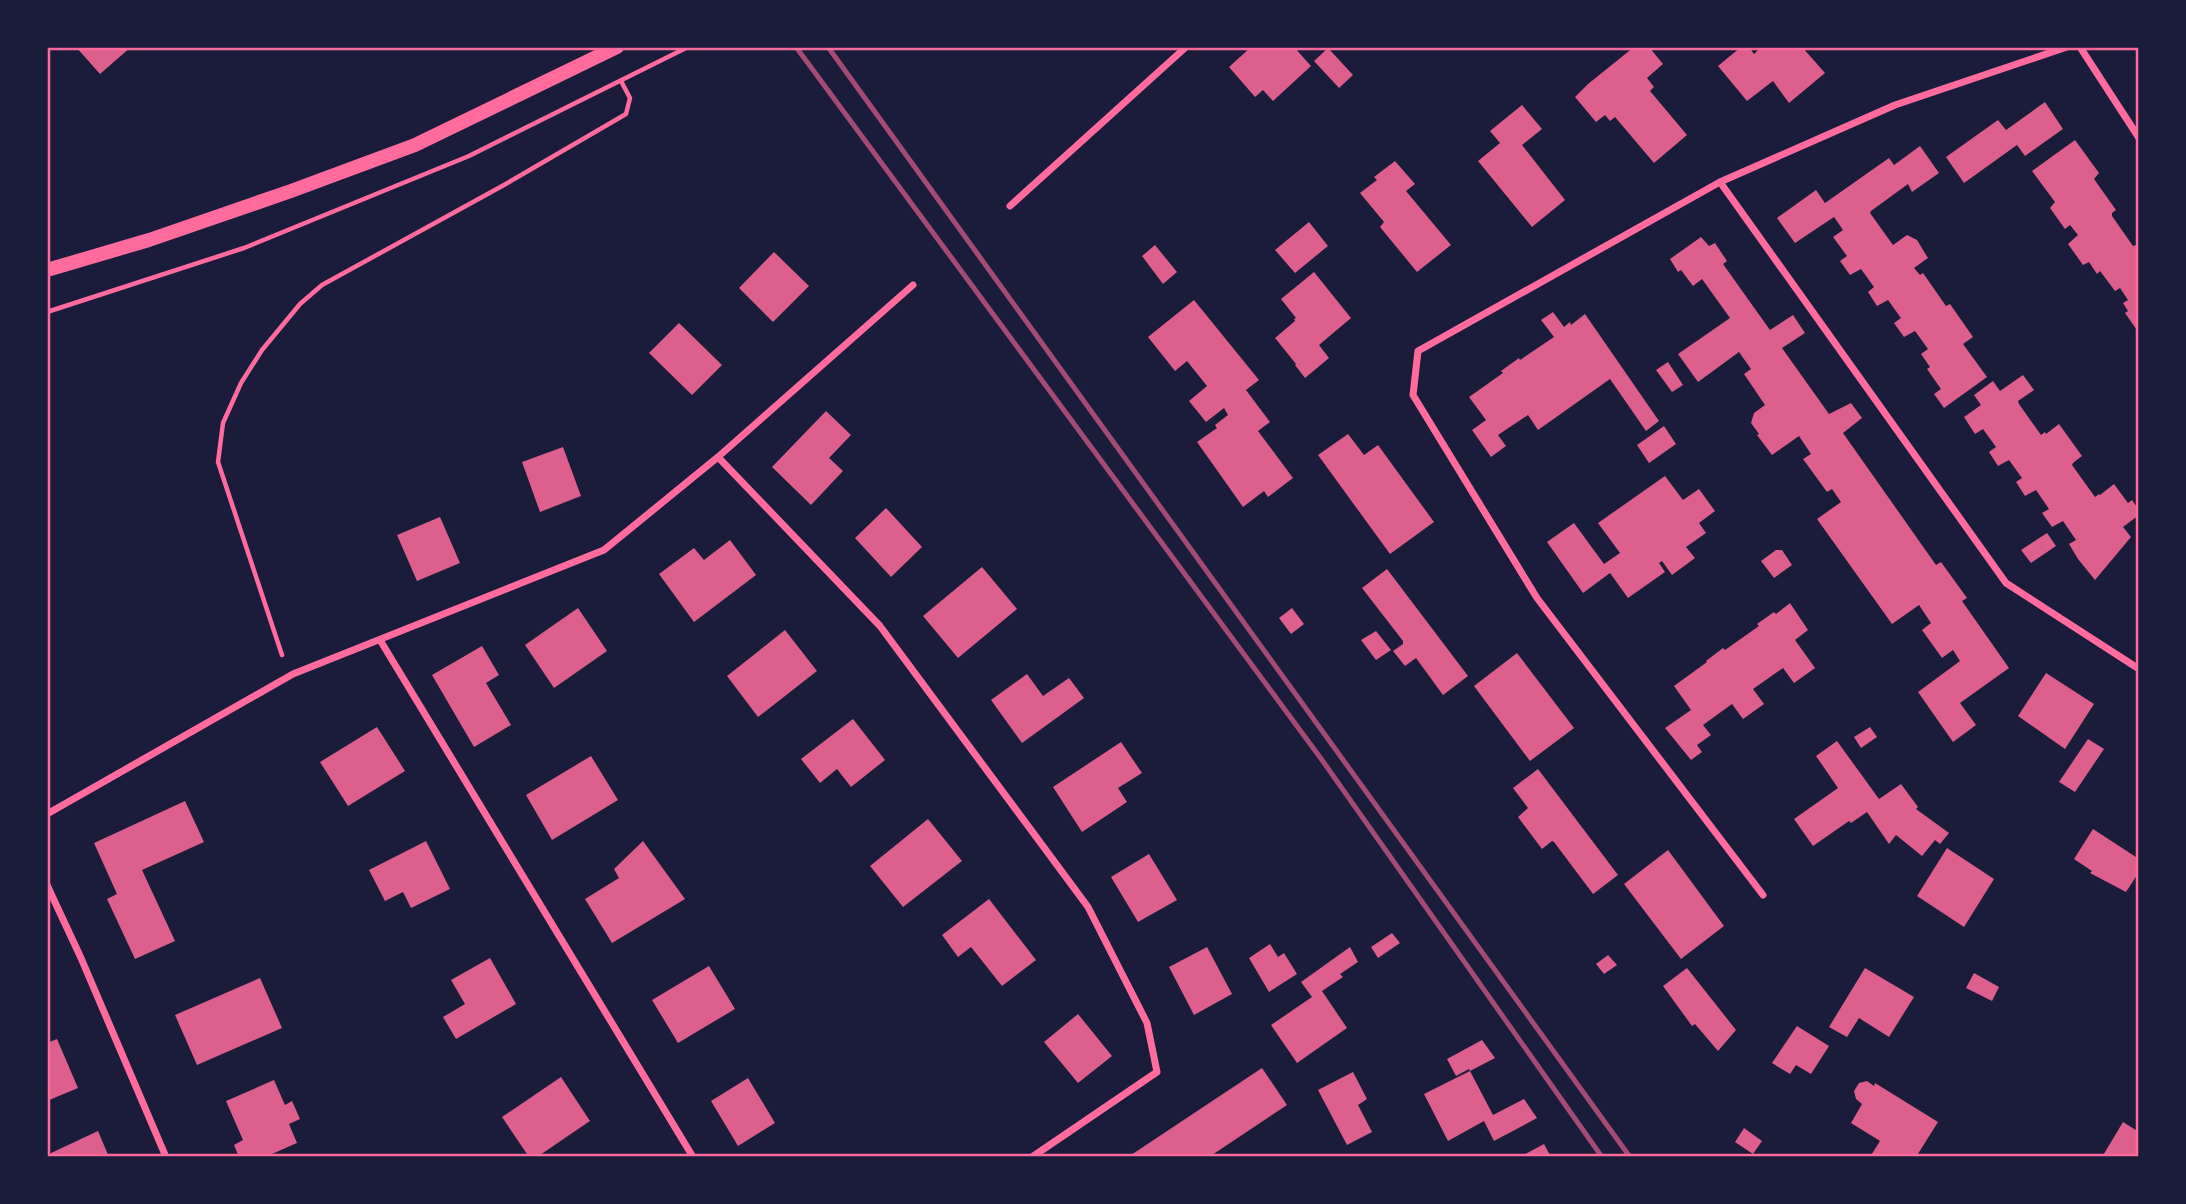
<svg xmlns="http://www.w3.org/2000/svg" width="2186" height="1204" font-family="Rubik,sans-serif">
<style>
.building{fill:#dd5f8e}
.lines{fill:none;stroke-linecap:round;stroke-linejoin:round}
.path{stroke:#ff6b9d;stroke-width:4.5}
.minor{stroke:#ff6b9d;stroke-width:7}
.secondary{stroke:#ff6b9d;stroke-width:14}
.rail{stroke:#a44b75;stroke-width:5}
.neatline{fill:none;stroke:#ff6b9d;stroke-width:2.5}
</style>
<rect width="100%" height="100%" fill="#1b1b3a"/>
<!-- building -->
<path class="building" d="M 76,47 L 131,47 L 100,74 Z
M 1251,47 L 1294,47 L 1311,66 L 1273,101 L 1263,90 L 1255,97 L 1229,67 Z
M 1634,47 L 1649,47 L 1663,64 L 1647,78 L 1654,87 L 1650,91 L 1687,135 L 1654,163 L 1615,117 L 1610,121 L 1605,115 L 1596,122 L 1575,97 L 1588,84 Z
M 1741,47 L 1749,47 L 1754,54 L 1761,47 L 1802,47 L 1825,73 L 1789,103 L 1773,81 L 1747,101 L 1718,66 Z
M 1328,48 L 1353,75 L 1339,88 L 1314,61 Z
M 2045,102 L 2063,129 L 2025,156 L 2017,145 L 1964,183 L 1946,157 L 1998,120 L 2006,130 Z
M 1522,105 L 1542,129 L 1522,145 L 1565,200 L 1532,227 L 1478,161 L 1500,143 L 1490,131 Z
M 2075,140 L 2099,173 L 2094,179 L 2116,210 L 2112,213 L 2112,216 L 2133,246 L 2139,244 L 2139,333 L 2125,313 L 2128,311 L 2123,303 L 2128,300 L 2120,288 L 2115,291 L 2100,271 L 2097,274 L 2089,262 L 2083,265 L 2068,244 L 2078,235 L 2070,225 L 2065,229 L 2050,208 L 2055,202 L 2032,171 Z
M 1920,146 L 1939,173 L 1912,192 L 1908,184 L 1871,211 L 1870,213 L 1893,245 L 1907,235 L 1917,240 L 1928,258 L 1914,268 L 1920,275 L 1923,273 L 1946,306 L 1950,304 L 1973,337 L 1963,344 L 1987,377 L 1944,408 L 1934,394 L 1941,389 L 1927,369 L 1930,367 L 1921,354 L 1928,349 L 1915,331 L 1904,337 L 1894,323 L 1901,318 L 1888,300 L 1877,306 L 1868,292 L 1874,287 L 1861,269 L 1850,275 L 1840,261 L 1847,256 L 1833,237 L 1843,230 L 1834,217 L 1795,243 L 1777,218 L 1816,190 L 1825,203 L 1889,158 L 1894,165 Z
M 1395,161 L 1415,184 L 1406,191 L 1451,245 L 1417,272 L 1380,227 L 1384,222 L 1360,193 L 1377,180 L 1374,177 Z
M 1309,222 L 1328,246 L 1295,273 L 1275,250 Z
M 1701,237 L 1709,246 L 1715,243 L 1727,261 L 1723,264 L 1770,330 L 1793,315 L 1805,333 L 1782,348 L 1829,414 L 1851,403 L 1862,418 L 1843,433 L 1936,565 L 1941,562 L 1967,598 L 1962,601 L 2009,668 L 1960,703 L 1976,725 L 1953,742 L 1918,692 L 1960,661 L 1953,650 L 1942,658 L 1922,630 L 1931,623 L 1919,605 L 1892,624 L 1817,519 L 1841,502 L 1832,489 L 1827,492 L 1803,459 L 1811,454 L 1799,436 L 1772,455 L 1757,435 L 1759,434 L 1751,423 L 1754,413 L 1765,405 L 1744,374 L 1751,369 L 1739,352 L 1698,382 L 1678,354 L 1730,318 L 1702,279 L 1693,286 L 1681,270 L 1678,272 L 1670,259 Z
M 1155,245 L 1177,272 L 1163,284 L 1142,256 Z
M 774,252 L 809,286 L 773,322 L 739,288 Z
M 1314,272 L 1351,318 L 1319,345 L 1329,358 L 1305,378 L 1295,365 L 1296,364 L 1275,338 L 1295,321 L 1294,319 L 1296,318 L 1281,299 Z
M 1194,300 L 1259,380 L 1246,390 L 1270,422 L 1258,431 L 1293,478 L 1268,497 L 1264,491 L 1243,507 L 1197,442 L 1217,428 L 1215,425 L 1228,415 L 1224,408 L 1206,422 L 1189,401 L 1207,386 L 1187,361 L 1175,371 L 1148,337 Z
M 1553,312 L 1564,327 L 1570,322 L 1571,325 L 1585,314 L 1659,421 L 1646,431 L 1610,379 L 1538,430 L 1528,415 L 1498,435 L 1506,446 L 1491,457 L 1472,430 L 1486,420 L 1469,397 L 1503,373 L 1501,371 L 1519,358 L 1520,360 L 1554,337 L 1541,320 Z
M 679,323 L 722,365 L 692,395 L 649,353 Z
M 1668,362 L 1683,385 L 1672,392 L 1656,370 Z
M 2023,375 L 2034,390 L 2018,401 L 2019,404 L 2041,435 L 2045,432 L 2046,434 L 2059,424 L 2082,456 L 2073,463 L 2072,465 L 2095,497 L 2099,494 L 2100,495 L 2114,484 L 2128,503 L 2132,500 L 2139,510 L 2139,515 L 2123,527 L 2131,537 L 2095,580 L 2078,559 L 2069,544 L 2076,540 L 2063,521 L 2052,527 L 2042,513 L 2049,509 L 2036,490 L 2025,496 L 2016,482 L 2022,478 L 2009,460 L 1998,466 L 1989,452 L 1996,447 L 1983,429 L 1975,434 L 1964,417 L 1981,405 L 1974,395 L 1993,381 L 2000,391 Z
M 826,411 L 851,435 L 829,458 L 843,471 L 811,505 L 772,467 Z
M 1664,426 L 1676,444 L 1649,463 L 1637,445 Z
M 1348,434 L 1364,455 L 1378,445 L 1434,522 L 1390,554 L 1318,455 Z
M 563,447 L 581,496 L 540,512 L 522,462 Z
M 1665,476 L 1683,500 L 1699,489 L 1715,511 L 1699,523 L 1706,533 L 1686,547 L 1695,558 L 1672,575 L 1662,561 L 1659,563 L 1665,572 L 1628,598 L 1610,573 L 1583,593 L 1547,542 L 1574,523 L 1604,564 L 1620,553 L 1598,523 Z
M 886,508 L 922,547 L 891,577 L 855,538 Z
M 440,517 L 460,563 L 417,581 L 397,535 Z
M 2047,533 L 2056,546 L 2031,563 L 2021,550 Z
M 730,540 L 756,575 L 694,622 L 659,574 L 694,548 L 704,560 Z
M 1776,550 L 1782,550 L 1792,565 L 1774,578 L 1761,561 Z
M 982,567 L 1017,609 L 958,658 L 923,616 Z
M 1387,569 L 1468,676 L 1443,695 L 1416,658 L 1405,666 L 1393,651 L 1403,644 L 1403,641 L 1362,588 Z
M 1790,603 L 1808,630 L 1795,640 L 1815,668 L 1794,683 L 1783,668 L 1753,689 L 1764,704 L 1743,719 L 1732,704 L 1703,725 L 1711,735 L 1697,745 L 1702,752 L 1691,760 L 1665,728 L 1691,710 L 1674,686 L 1707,662 L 1706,661 L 1723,648 L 1725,650 L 1759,626 L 1757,624 L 1774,612 L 1776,614 Z
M 578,608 L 607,651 L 554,688 L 525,645 Z
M 1292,608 L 1304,624 L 1291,634 L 1279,618 Z
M 785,630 L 817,671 L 758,717 L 727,676 Z
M 1376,631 L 1391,650 L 1376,660 L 1361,640 Z
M 482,646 L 499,675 L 486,683 L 511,725 L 474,747 L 432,675 Z
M 1517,653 L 1574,728 L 1530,761 L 1474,686 Z
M 2046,673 L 2094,704 L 2065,749 L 2018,716 Z
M 1027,674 L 1043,696 L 1069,678 L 1084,698 L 1022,743 L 991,700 Z
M 853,719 L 885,760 L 851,787 L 837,769 L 820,783 L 801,759 Z
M 377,727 L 405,771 L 348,806 L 320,762 Z
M 1870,727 L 1877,737 L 1861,748 L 1854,737 Z
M 2088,739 L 2104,749 L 2075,792 L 2059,782 Z
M 1837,741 L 1879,799 L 1901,784 L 1918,807 L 1916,809 L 1949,833 L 1940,844 L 1935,840 L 1922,856 L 1896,835 L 1889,844 L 1867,812 L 1851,823 L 1849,821 L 1813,846 L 1794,819 L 1838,788 L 1816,756 Z
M 1121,742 L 1142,773 L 1118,788 L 1127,802 L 1082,832 L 1053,787 Z
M 591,756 L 618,800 L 552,840 L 526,795 Z
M 1538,769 L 1618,875 L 1593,894 L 1554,842 L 1552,841 L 1542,849 L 1518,817 L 1528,808 L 1513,788 Z
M 185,801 L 204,842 L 142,870 L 175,941 L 135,959 L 107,899 L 117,894 L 94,843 Z
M 928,819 L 962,861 L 903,907 L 870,866 Z
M 2093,829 L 2139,859 L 2139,872 L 2126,892 L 2090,873 L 2092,871 L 2074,859 Z
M 426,841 L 450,889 L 411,908 L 403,892 L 385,901 L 369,870 Z
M 643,841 L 685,899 L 612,943 L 585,899 L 619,878 L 614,869 Z
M 1947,848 L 1994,879 L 1964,927 L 1917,896 Z
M 1668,850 L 1724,926 L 1681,959 L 1624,884 Z
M 1149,854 L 1177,900 L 1138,922 L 1111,877 Z
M 989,899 L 1036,960 L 1002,986 L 971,947 L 958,957 L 942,935 Z
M 1392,933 L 1400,943 L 1378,958 L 1371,947 Z
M 1270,944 L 1278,957 L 1284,953 L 1297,974 L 1269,992 L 1249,958 Z
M 1207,947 L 1232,994 L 1194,1015 L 1169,967 Z
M 1350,947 L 1358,962 L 1340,974 L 1343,977 L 1322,991 L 1347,1028 L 1297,1063 L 1271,1025 L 1312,997 L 1301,982 Z
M 1608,955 L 1617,965 L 1604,974 L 1596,964 Z
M 490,958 L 516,1004 L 456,1039 L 443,1017 L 465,1004 L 451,980 Z
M 709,966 L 735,1009 L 678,1043 L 652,1000 Z
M 1687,968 L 1736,1030 L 1718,1051 L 1695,1024 L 1692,1026 L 1663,986 Z
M 1865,968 L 1914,997 L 1889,1037 L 1859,1018 L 1847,1037 L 1829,1027 Z
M 1974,973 L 1999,987 L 1992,1001 L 1966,988 Z
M 260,978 L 282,1028 L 197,1065 L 175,1015 Z
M 1078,1014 L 1112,1056 L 1078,1083 L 1044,1042 Z
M 1797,1026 L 1829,1046 L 1811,1074 L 1796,1065 L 1790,1074 L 1772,1063 Z
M 57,1039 L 78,1088 L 47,1101 L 47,1043 Z
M 1482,1040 L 1495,1058 L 1470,1071 L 1493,1115 L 1524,1099 L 1537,1118 L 1494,1141 L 1484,1121 L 1448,1141 L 1424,1094 L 1470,1071 L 1469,1069 L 1456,1076 L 1447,1059 Z
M 1262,1068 L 1287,1105 L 1209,1157 L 1132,1157 L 1131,1155 Z
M 1353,1072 L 1367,1099 L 1358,1105 L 1372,1132 L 1347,1145 L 1318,1090 Z
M 561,1077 L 590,1121 L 537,1157 L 529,1157 L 502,1117 Z
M 748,1078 L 775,1123 L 738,1146 L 711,1101 Z
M 274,1080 L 285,1105 L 292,1101 L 300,1119 L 289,1124 L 297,1143 L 265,1157 L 239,1157 L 234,1145 L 243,1140 L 226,1101 Z
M 1867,1081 L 1874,1086 L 1875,1083 L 1938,1122 L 1916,1157 L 1870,1157 L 1880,1141 L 1851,1123 L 1862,1104 L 1856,1099 L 1854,1091 L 1859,1083 Z
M 2123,1122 L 2139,1132 L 2139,1157 L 2102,1157 Z
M 1744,1128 L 1762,1141 L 1753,1154 L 1735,1142 Z
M 98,1131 L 109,1157 L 52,1157 L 51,1153 Z
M 1544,1144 L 1551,1157 L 1520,1157 Z"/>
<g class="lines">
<!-- path -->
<path class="path" d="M 47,312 L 244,248 L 469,156 L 688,47
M 282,655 L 218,462 L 223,423 L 241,383 L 262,350 L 300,304 L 322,285 L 504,185 L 626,114 L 630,98 L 621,81"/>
<!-- minor -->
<path class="minor" d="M 2080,47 L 2139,138
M 1720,182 L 2006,583 L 2139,669
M 1010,206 L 1186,47
M 718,457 L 880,626 L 1088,907 L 1147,1023 L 1157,1072 L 1032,1157
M 380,640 L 693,1157
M 47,814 L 293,674 L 604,550 L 718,457 L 913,285
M 47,885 L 81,958 L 166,1157
M 1763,895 L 1537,598 L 1413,395 L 1418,351 L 1720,182 L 1895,105 L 2067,47"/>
<!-- secondary -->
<path class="secondary" d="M 47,270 L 149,240 L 291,191 L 415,145 L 617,47"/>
<!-- rail -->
<path class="rail" d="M 796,47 L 1322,760 L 1602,1157
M 828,47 L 1630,1157"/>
</g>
<!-- border -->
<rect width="2186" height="1204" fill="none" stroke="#1b1b3a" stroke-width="98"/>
<rect x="49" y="49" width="2088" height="1106" class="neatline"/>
</svg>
